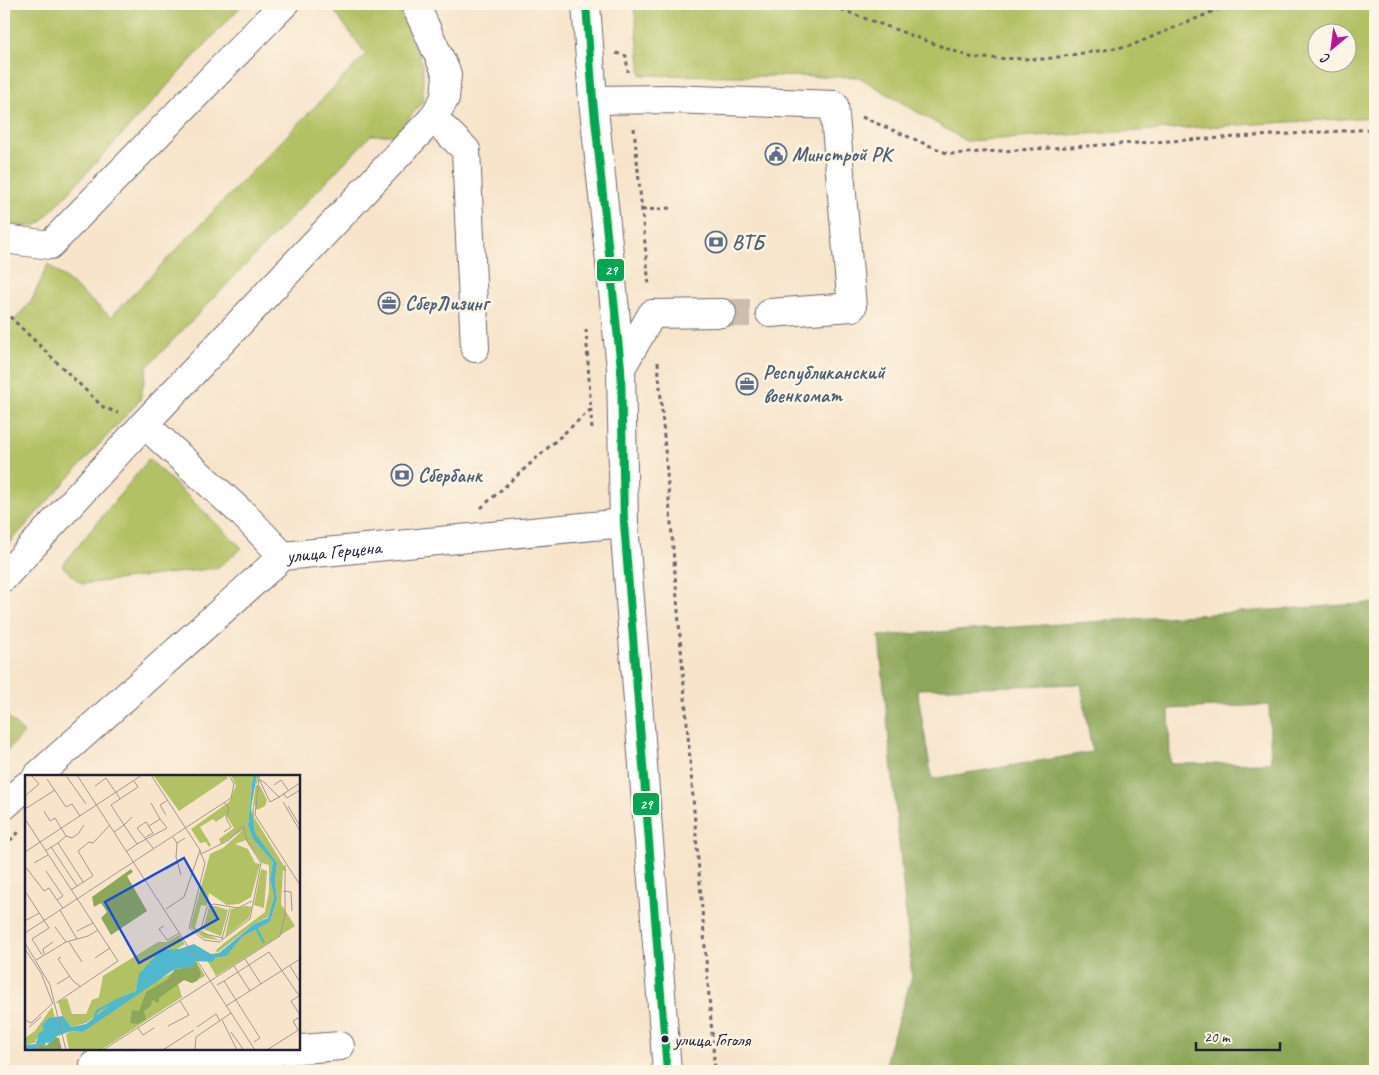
<svg xmlns="http://www.w3.org/2000/svg" width="1379" height="1075" font-family="Caveat,sans-serif">
<style>
.green{fill:#b2c164;stroke:#6a7250;fill-rule:evenodd}
.forest{fill:#8da75a;stroke:#58644a;fill-rule:evenodd}
.lines{fill:none;stroke-linecap:round;stroke-linejoin:round}
.minor-tunnel{stroke:#ccbdae;stroke-width:28;stroke-dasharray:28 14;stroke-linecap:butt}
.minor-casing{stroke:#6d666d;stroke-width:30}
.major-casing{stroke:#6d666d;stroke-width:30}
.path{stroke:#6d666d;stroke-width:3;stroke-dasharray:4 4;stroke-linecap:butt}
.minor{stroke:#fff;stroke-width:28}
.major{stroke:#fff;stroke-width:28}
.bus-1-casing{stroke:#fcf5e5;stroke-width:11}
.bus-1{stroke:#00a651;stroke-width:8}
.bus-dot{fill:#22223b;stroke:#fcf5e5;stroke-width:2}
.labels{text-anchor:middle;stroke-width:5;stroke-linejoin:round;paint-order:stroke}
.bus-label{font-size:19px;fill:#22223b;stroke:#fcf5e5;text-anchor:start}
.service-label{font-size:20px;font-weight:bold;fill:#4e5e75;stroke:#fcf5e5;text-anchor:start}
.street-label{font-size:20px;fill:#22223b;stroke:#fcf5e5}
.inset-river{fill:none;stroke:#4fb8cc;stroke-width:2.5}
.inset-road{fill:none;stroke:#a29691;stroke-width:1}
.view{fill:#1d4ed8;fill-opacity:0.15;stroke:#1d4ed8;stroke-width:2.5}
.inset-edge{fill:none;stroke:#22223b;stroke-width:2.5}
.line-badge{stroke:#fcf5e5;stroke-width:2}
.badge-label{font-size:14px;text-anchor:middle;font-weight:bold;fill:#fff}
</style>
<rect width="100%" height="100%" fill="#fcf5e5"/>
<filter id="ink" filterUnits="userSpaceOnUse"><feTurbulence type="fractalNoise" baseFrequency=".02" numOctaves="2"/><feDisplacementMap in="SourceGraphic" scale="10" xChannelSelector="R" yChannelSelector="G"/><feConvolveMatrix kernelMatrix="1 2 1 2 8 2 1 2 1" color-interpolation-filters="sRGB"/></filter>
<filter id="wash" filterUnits="userSpaceOnUse"><feTurbulence type="fractalNoise" baseFrequency=".0096" numOctaves="4" result="noise"/><feDisplacementMap in="SourceGraphic" scale="20" xChannelSelector="R" yChannelSelector="G"/><feGaussianBlur stdDeviation="1.12" result="paint"/><feColorMatrix in="noise" values="0 0 0 0 0 0 0 0 0 0 0 0 0 0 0 0 0 1.4 0 .05"/><feComposite in="paint" operator="in"/></filter>
<g filter="url(#wash)">
<rect width="100%" height="100%" fill="#f7e4cb"/>
<!-- green -->
<path class="green" d="M 4,4 L 243,4 L 40,223 C 27,230 17,226 4,221 Z
M 329,4 L 401,4 L 423,65 L 423,101 L 395,135 L 371,135 L 147,367 L 140,400 L 4,549 L 4,332 L 32,300 L 48,264 L 111,317 L 366,54 Z
M 634,4 L 974,4 L 985,8 L 1001,4 L 1375,4 L 1375,117 L 966,141 L 859,77 L 641,75 ZM 1316,32 L 1346,32 L 1346,62 L 1316,62 Z
M 149,459 L 242,548 L 217,568 L 82,584 L 62,566 Z
M 4,713 L 24,733 L 4,754 Z"/>
<!-- forest -->
<path class="forest" d="M 1375,603 L 1375,1071 L 887,1071 L 887,1055 L 912,977 L 879,636 ZM 1081,684 L 1092,752 L 932,779 L 917,689 ZM 1269,705 L 1271,763 L 1170,764 L 1169,709 Z"/>
</g>
<g filter="url(#ink)">
<g class="lines">
<!-- minor-tunnel -->
<path class="minor-tunnel" d="M 722,313 L 770,313"/>
<!-- minor casing -->
<g class="minor-casing">
<g id="minor">
<path d="M 593,100 L 671,99 L 834,105 L 852,307 L 770,313"/>
<path d="M 433,118 L 466,150 L 475,348"/>
<path d="M 4,239 L 50,245 L 284,4"/>
<path d="M 621,368 L 652,314 L 722,313"/>
<path d="M 144,424 L 244,515 L 283,556"/>
<path d="M 4,577 L 144,424 L 433,118 L 445,98 L 447,74 L 415,4"/>
<path id="s1" d="M 37,776 L 283,556 L 624,523"/>
<path d="M 4,806 L 26,786"/>
<path d="M 94,1065 L 340,1046"/>
</g>
</g>
<!-- major casing -->
<g class="major-casing">
<path id="major" d="M 586,4 L 593,100 L 621,368 L 624,523 L 667,1071"/>
</g>
<!-- path -->
<path class="path" d="M 826,4 L 973,58 L 1045,59 L 1130,46 L 1231,4
M 616,53 L 626,56 L 628,72
M 862,117 L 949,154 L 1375,129
M 634,128 L 649,286
M 642,210 L 671,208
M 4,311 L 103,407 L 118,413
M 586,329 L 592,430
M 658,362 L 715,1071
M 481,508 L 590,410
M 4,846 L 20,831"/>
<!-- minor -->
<use href="#minor" class="minor"/>
<!-- major -->
<use href="#major" class="major"/>
<!-- bus-1 casing -->
<g class="bus-1-casing">
<path id="bus-1" d="M 586,4 L 593,100 L 621,368 L 624,523 L 667,1071"/>
</g>
<!-- bus-1 -->
<use href="#bus-1" class="bus-1"/>
</g>
</g>
<!-- icons -->
<defs>
<g id="civic-ring" transform="scale(1.125)"><circle r="9.5" fill="#fcf5e5" stroke="#5c6f8a" stroke-width="1.5"/><path d="M-.6-6.5H3V-4.5H.6V-3L4-1V1h2V6H-6V1h2V-1L-.6-3ZM-1.2 2.5V6h2.4V2.5Z" fill="#5c6f8a"/></g>
<g id="bank-ring" transform="scale(1.125)"><circle r="9.5" fill="#fcf5e5" stroke="#5c6f8a" stroke-width="1.5"/><path d="M-6-4H6V4H-6ZM0-2.3a2.3 2.3 0 1 0 0 4.6a2.3 2.3 0 1 0 0-4.6Z" fill="#5c6f8a"/></g>
<g id="office-ring" transform="scale(1.125)"><circle r="9.5" fill="#fcf5e5" stroke="#5c6f8a" stroke-width="1.5"/><path d="M-6-3h4V-5.5h4V-3h4V5H-6ZM-1-4.5V-3h2v-1.5ZM-6 0V1H6V0Z" fill="#5c6f8a"/></g>
</defs>
<g fill-rule="evenodd">
<use href="#civic-ring" x="776" y="154"/>
<use href="#bank-ring" x="716" y="242"/>
<use href="#office-ring" x="389" y="303"/>
<use href="#office-ring" x="747" y="384"/>
<use href="#bank-ring" x="402" y="475"/>
</g>
<!-- markers -->
<circle class="bus-dot" cx="665" cy="1039" r="4.5"/>
<g class="labels">
<!-- bus labels -->
<g class="bus-label">
<text x="674" y="1046">улица Гоголя</text>
</g>
<!-- service labels -->
<g class="service-label">
<text x="792" y="161">Минстрой РК</text>
<text x="732" y="249">ВТБ</text>
<text x="405" y="310">СберЛизинг</text>
<text x="763" y="379">Республиканский<tspan x="763" dy="23">военкомат</tspan></text>
<text x="418" y="482">Сбербанк</text>
</g>
<!-- street labels -->
<g class="street-label">
<text dy="7" stroke="none"><textPath href="#s1" startOffset="381">улица Герцена</textPath></text>
</g>
</g>
<!-- overview -->
<g transform="translate(25 775)">
<rect width="275" height="275" fill="#f7e4cb"/>
<path d="M 128,0 L 201,0 L 203,3 L 154,36 ZM 206,0 L 228,0 L 223,51 L 228,64 L 248,87 L 245,104 L 249,122 L 243,142 L 229,149 L 192,178 L 191,175 L 198,169 L 240,137 L 244,116 L 244,90 L 237,88 L 221,65 L 210,69 L 223,74 L 230,88 L 235,89 L 226,122 L 214,129 L 202,130 L 184,118 L 182,131 L 176,130 L 170,153 L 194,165 L 179,163 L 165,152 L 185,79 L 198,73 L 218,55 L 196,69 L 194,64 L 209,53 L 201,40 L 191,47 L 188,44 L 175,52 L 186,70 L 184,72 L 181,67 L 175,68 L 166,54 L 204,27 L 211,11 ZM 232,0 L 236,0 L 231,10 L 235,11 L 242,25 L 240,31 L 232,35 L 229,29 L 229,42 L 262,96 L 258,95 L 256,129 L 270,151 L 191,201 L 182,185 L 188,187 L 190,183 L 202,181 L 217,162 L 245,147 L 252,124 L 250,106 L 252,88 L 229,58 L 226,45 ZM 236,94 L 242,96 L 239,133 L 229,130 ZM 190,131 L 203,135 L 196,161 L 178,154 L 184,132 ZM 221,131 L 227,132 L 224,143 L 200,162 L 206,134 ZM 154,160 L 160,169 L 118,195 L 111,216 L 94,224 L 61,248 L 46,252 L 37,240 L 33,226 L 42,223 L 47,239 L 61,239 L 67,225 L 74,222 L 78,201 L 133,167 L 141,167 ZM 171,186 L 180,201 L 167,208 L 159,205 L 153,209 L 157,222 L 76,275 L 44,275 L 41,259 L 46,256 L 58,257 L 125,209 ZM 27,232 L 30,243 L 10,266 L 13,267 L 0,270 L 0,263 L 10,256 Z" fill="#b2c164"/>
<path d="M 106,94 L 108,97 L 102,101 L 122,136 L 86,160 L 76,143 L 82,137 L 76,128 L 69,132 L 67,122 ZM 171,186 L 176,199 L 172,206 L 167,208 L 159,205 L 134,223 L 134,228 L 127,225 L 126,231 L 119,236 L 121,244 L 113,249 L 105,248 L 107,235 L 114,236 L 121,217 L 142,205 L 150,194 L 168,192 ZM 30,262 L 34,263 L 37,275 L 0,275 L 11,274 L 15,269 L 21,271 Z" fill="#8da75a"/>
<path d="M 228,0 L 232,0 L 226,33 L 230,58 L 252,88 L 250,106 L 252,124 L 245,147 L 217,162 L 202,181 L 190,183 L 188,187 L 171,186 L 168,192 L 150,194 L 58,257 L 46,256 L 30,262 L 28,267 L 20,268 L 21,271 L 15,269 L 11,274 L 0,274 L 0,270 L 11,269 L 14,258 L 19,255 L 17,250 L 24,243 L 38,241 L 46,252 L 61,249 L 94,223 L 111,216 L 114,199 L 136,175 L 154,174 L 169,169 L 186,179 L 194,178 L 229,149 L 243,143 L 249,122 L 245,104 L 248,87 L 228,64 L 223,51 Z" fill="#4fb8cc"/>
<path class="inset-river" d="M 231,153 L 239,168M 69,246 L 72,236 L 96,223"/>
<path class="inset-road" d="M 52,0 L 230,275M 126,0 L 175,75 L 159,122 L 141,134M 42,2 L 61,29M 22,4 L 41,32 L 47,29 L 55,41M 234,4 L 230,40 L 275,110M 249,10 L 256,5 L 263,15M 70,11 L 81,3 L 91,18M 91,17 L 95,24 L 113,12 L 109,6M 258,18 L 262,23 L 275,15M 0,21 L 14,9 L 6,0M 255,22 L 254,22 L 240,8 L 234,4 L 245,27 L 254,22 L 275,8M 95,24 L 86,30 L 99,50 L 107,42M 258,27 L 275,56M 263,31 L 275,51M 0,34 L 30,15M 19,36 L 25,46 L 30,43 L 41,61M 141,40 L 135,30 L 143,25M 0,44 L 93,186 L 31,228M 124,51 L 135,44 L 126,28M 89,57 L 99,50 L 112,69 L 102,76M 199,57 L 206,52 L 201,43 L 204,33 L 199,27M 121,62 L 128,58 L 121,47 L 112,53 L 128,73M 148,62 L 152,68 L 160,63M 33,68 L 41,61 L 47,63 L 53,59 L 59,50M 152,68 L 151,82 L 156,100M 112,69 L 142,53 L 135,44M 26,72 L 52,111M 175,75 L 176,79 L 180,88 L 164,153 L 179,165 L 194,167 L 225,144 L 236,88 L 222,66 L 218,51 L 204,65 L 176,79M 20,76 L 33,68 L 58,107M 0,77 L 117,0M 9,88 L 23,80M 0,91 L 19,116 L 24,113 L 32,125M 140,95 L 154,87M 21,96 L 38,121 L 32,125 L 38,133M 46,115 L 68,101 L 53,76 L 64,67 L 68,68 L 85,50M 0,116 L 24,153 L 7,164 L 17,180M 258,116 L 266,117 L 267,136M 35,135 L 52,164M 0,146 L 14,138M 139,151 L 134,154 L 142,165 L 155,158M 30,152 L 41,167M 52,156 L 68,148M 0,158 L 206,23 L 209,9 L 204,0M 198,163 L 180,159 L 176,154 L 182,132 L 189,129 L 213,133 L 227,126M 197,164 L 205,133M 44,167 L 57,187M 0,168 L 25,210 L 41,275M 0,174 L 16,198 L 28,229M 19,179 L 18,174 L 28,167M 36,182 L 33,184 L 48,206 L 56,212M 70,183 L 85,173M 220,184 L 236,209M 11,185 L 41,167 L 63,161 L 73,155M 209,191 L 225,216M 265,191 L 275,207M 199,206 L 244,177 L 275,222M 32,209 L 45,201M 192,210 L 199,206 L 235,263 L 229,267M 274,221 L 266,226 L 275,240M 201,231 L 275,184M 0,245 L 6,248 L 28,228M 197,245 L 212,275M 143,251 L 164,240 L 155,226M 4,252 L 16,242M 172,252 L 191,239 L 195,246M 113,253 L 118,260 L 129,253M 273,255 L 268,246 L 275,242M 206,257 L 218,274M 78,275 L 255,161 L 260,140 L 260,90M 138,275 L 169,255M 170,275 L 171,262 L 206,238M 242,275 L 275,254"/>
<path class="view" d="M 159,83 L 193,144 L 114,188 L 80,127 Z"/>
<rect width="275" height="275" class="inset-edge"/>
</g>
<g class="line-badge">
<rect x="596" y="258" width="29" height="24" rx="5" fill="#00a651"/>
<rect x="632" y="792" width="28" height="24" rx="5" fill="#00a651"/>
</g>
<g class="badge-label">
<text x="611" y="275">29</text>
<text x="646" y="809">29</text>
</g>
<!-- margin -->
<rect width="1379" height="1075" fill="none" stroke="#fcf5e5" stroke-width="20"/>
<!-- north arrow -->
<g transform="translate(1332 48) rotate(209)"><circle r="24" fill="#fcf5e5" stroke="#a5a1a1"/>
<path d="M0-4L9 19L0 12L-9 19Z" fill="#b5179e"/>
<text y="-8" font-size="14" font-weight="bold" text-anchor="middle" fill="#22223b">С</text>
</g>
<!-- scale -->
<path d="M1196 1042v8h84v-8" fill="none" stroke="#22223b" stroke-width="2.5"/>
<text x="1204" y="1042" font-size="15" fill="#22223b" stroke="#fcf5e5" stroke-width="4" paint-order="stroke">20 m</text>
</svg>
